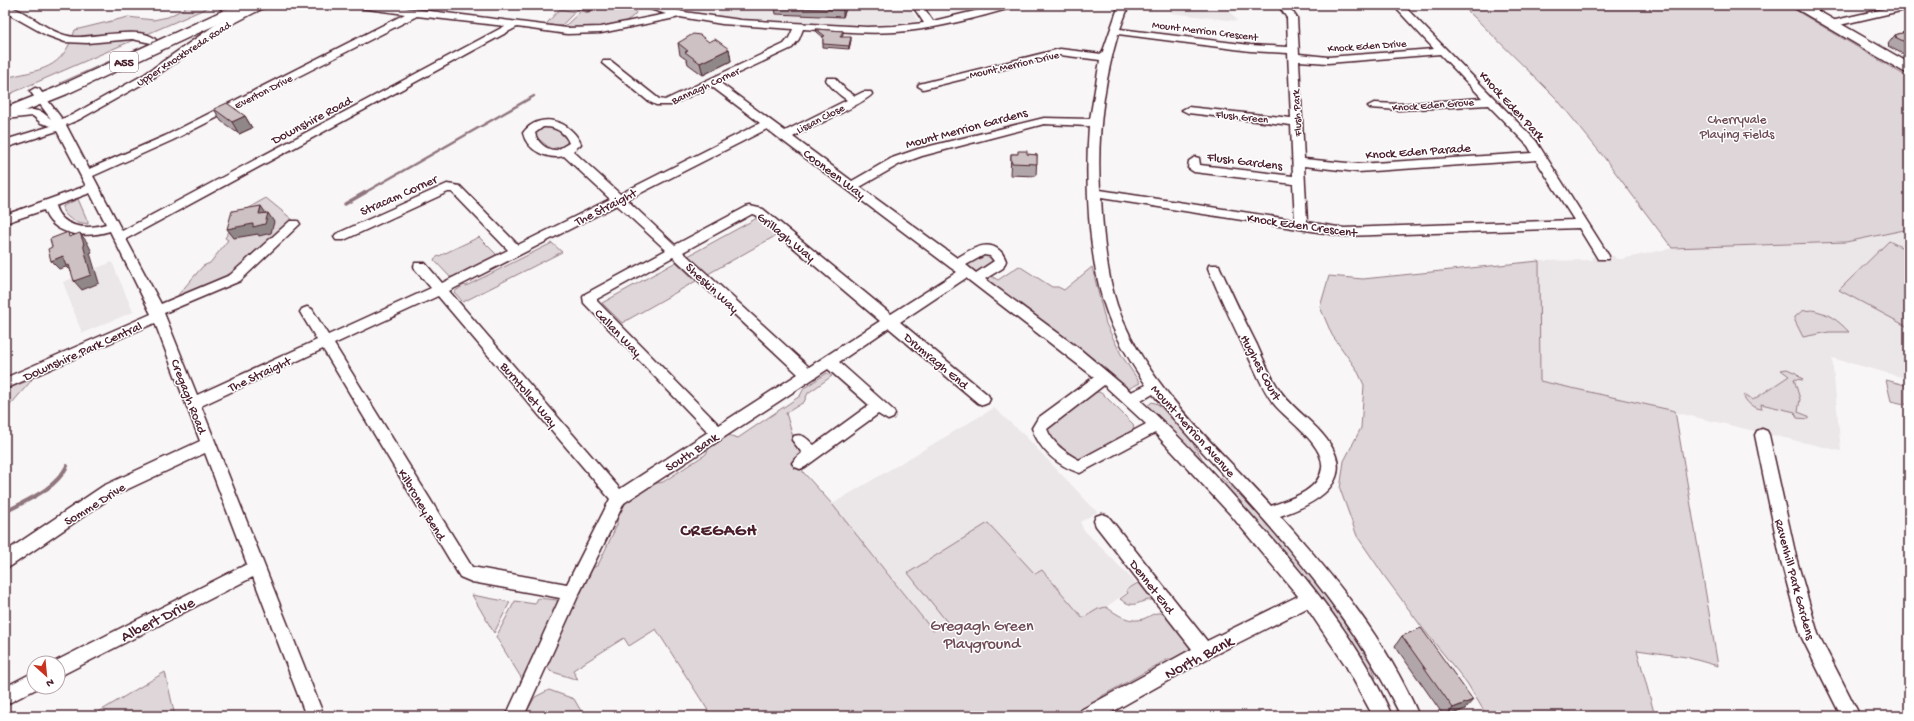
<svg xmlns="http://www.w3.org/2000/svg" width="1914" height="721" font-family="'Gochi Hand',sans-serif">
<style>
.built{fill:#ebe6e8}
.green{fill:#ded6d9;stroke:#947a82}
.lines{fill:none;stroke-linecap:round;stroke-linejoin:round}
.stream-far2{stroke:#8f747b;stroke-width:2.5}
.stream-far1{stroke:#8f747b;stroke-width:3.5}
.stream{stroke:#8f747b;stroke-width:4}
.minor-casing{stroke:#4a1f2b;stroke-width:3}
.major-casing{stroke:#4a1f2b;stroke-width:3}
.highway-casing{stroke:#4a1f2b;stroke-width:3}
.minor{fill:#fff;fill-rule:evenodd}
.major{fill:#fff;fill-rule:evenodd}
.highway{fill:#fff;fill-rule:evenodd}
.wall{fill:#b0a6a9;stroke:#4a1f2b}
.shaded-wall{fill:#908789;stroke:#4a1f2b}
.building{fill:#cdc1c4;stroke:#4a1f2b}
.labels{text-anchor:middle;stroke-width:3;stroke-linejoin:round;paint-order:stroke}
.far-street-label{font-size:11px;fill:#4a1f2b;stroke:#fff}
.shield{fill:#fff;stroke:#80626b;stroke-width:1}
.shield-label{font-size:12px;font-weight:bold;fill:#4a1f2b}
.street-label{font-size:13px;fill:#4a1f2b;stroke:#fff}
.park-label{font-size:13px;fill:#6f4d56;stroke:#fff}
.near-street-label{font-size:16px;fill:#4a1f2b;stroke:#fff}
.near-park-label{font-size:16px;fill:#6f4d56;stroke:#fff}
.district-label{font-size:17px;font-weight:bold;letter-spacing:1px;fill:#4a1f2b;stroke:#fff}
</style>
<rect width="100%" height="100%" fill="#f8f6f7"/>
<filter id="ink" filterUnits="userSpaceOnUse"><feTurbulence type="fractalNoise" baseFrequency=".025" numOctaves="2"/><feDisplacementMap in="SourceGraphic" scale="8" xChannelSelector="R" yChannelSelector="G"/><feConvolveMatrix kernelMatrix="1 2 1 2 8 2 1 2 1" color-interpolation-filters="sRGB"/></filter>
<g filter="url(#ink)">
<!-- built -->
<path class="built" d="M 723,5 L 908,5 L 918,21 L 870,25 L 750,19 L 717,16 Z
M 1174,5 L 1226,5 L 1237,21 L 1171,13 Z
M 1909,229 L 1909,379 L 1832,358 L 1841,451 L 1540,381 L 1539,261 L 1593,260 L 1591,257 L 1614,256 L 1616,259 L 1622,259 L 1672,248 L 1846,242 Z
M 112,262 L 133,312 L 82,333 L 63,282 Z
M 994,408 L 1025,436 L 1097,512 L 1080,522 L 1083,529 L 1136,583 L 1124,590 L 1126,593 L 1106,607 L 1098,609 L 1083,618 L 1042,570 L 989,595 L 933,631 L 832,504 Z"/>
<!-- green -->
<path class="green" d="M 183,5 L 209,5 L 207,8 L 5,96 L 5,78 C 41,69 62,71 75,30 L 128,17 L 153,20 L 168,17 L 185,8 Z
M 601,5 L 628,5 L 635,8 L 636,13 C 623,30 583,29 564,27 L 581,11 L 589,13 Z
M 1462,5 L 1787,5 L 1909,78 L 1909,229 L 1846,242 L 1672,248 L 1603,156 L 1556,98 Z
M 560,9 L 575,12 L 560,27 L 548,25 L 547,23 Z
M 206,18 L 208,18 L 64,87 L 60,83 Z
M 553,126 L 568,141 L 564,146 L 551,149 L 535,136 L 534,133 L 545,127 Z
M 266,198 L 293,220 L 233,276 L 187,297 L 178,295 L 203,266 L 210,263 L 228,240 L 225,238 L 236,220 L 234,216 Z
M 78,199 L 88,222 L 88,224 C 77,222 69,221 63,211 L 63,206 Z
M 757,218 L 777,235 L 708,274 L 688,256 Z
M 479,237 L 496,254 L 495,257 L 455,277 L 450,277 L 434,260 L 435,258 Z
M 1889,241 L 1909,251 L 1908,327 L 1839,290 Z
M 552,243 L 562,252 L 463,302 L 454,292 L 464,285 L 466,286 Z
M 983,254 L 991,256 L 995,261 L 977,274 L 965,266 Z
M 1539,261 L 1540,381 L 1675,411 L 1718,666 L 1686,657 L 1637,650 L 1655,716 L 1628,714 L 1628,716 L 1487,716 L 1467,683 L 1424,630 L 1385,577 L 1357,536 L 1340,489 L 1344,461 L 1361,428 L 1364,385 L 1357,370 L 1332,335 L 1320,307 L 1329,276 L 1363,279 Z
M 676,262 L 696,281 L 622,323 L 602,303 Z
M 1019,266 L 1052,287 L 1058,287 L 1064,290 L 1092,267 L 1106,324 L 1122,356 L 1140,383 L 1128,389 L 1099,363 L 986,279 L 991,276 L 998,280 Z
M 1812,310 C 1828,313 1838,320 1849,332 L 1829,332 L 1803,337 L 1795,321 L 1795,317 L 1802,311 Z
M 1787,369 L 1796,373 L 1803,380 L 1794,379 L 1800,399 L 1798,412 L 1808,416 L 1808,419 L 1797,418 L 1795,412 L 1761,404 L 1762,409 C 1753,408 1748,404 1744,397 L 1745,394 L 1753,400 L 1789,376 L 1781,370 Z
M 827,373 L 832,376 L 808,393 L 804,402 L 786,413 L 795,444 L 802,455 L 803,472 L 832,504 L 933,631 L 947,622 L 908,573 L 988,523 L 1035,574 L 1042,570 L 1083,618 L 1098,609 L 1106,607 C 1118,615 1129,623 1143,619 C 1149,617 1154,612 1161,613 C 1169,614 1190,639 1190,647 C 1190,653 1183,657 1178,660 L 1168,659 L 1102,696 L 1098,706 L 1080,716 L 705,716 L 709,712 L 656,629 L 629,646 L 624,638 L 573,670 L 578,680 L 550,671 L 546,663 L 591,569 L 598,565 L 617,525 L 617,517 L 627,501 L 652,484 L 663,482 L 706,454 L 710,446 L 728,435 L 738,438 L 800,396 L 804,388 Z
M 32,379 L 31,381 L 5,411 L 5,390 Z
M 1886,380 L 1909,386 L 1909,405 L 1891,401 Z
M 1095,392 L 1099,392 L 1104,395 L 1133,424 L 1134,430 L 1132,434 L 1079,460 C 1067,456 1052,442 1047,429 L 1048,426 Z
M 1152,402 L 1158,404 L 1189,437 L 1203,460 L 1200,462 L 1146,407 Z
M 1220,477 L 1254,507 L 1300,561 L 1366,650 L 1376,678 L 1372,680 L 1215,479 Z
M 1143,580 L 1152,593 L 1152,600 C 1139,599 1136,611 1120,599 L 1128,593 L 1126,590 Z
M 472,595 L 510,602 L 494,633 Z
M 538,598 L 557,600 L 558,604 L 522,679 L 496,637 L 515,601 L 535,604 Z
M 165,672 L 175,716 L 92,716 Z
M 549,690 L 574,699 L 584,716 L 524,716 L 535,697 Z"/>
<g class="lines">
<!-- stream-far2 -->
<path class="stream-far2" d="M 364,193 L 534,96"/>
<!-- stream-far1 -->
<path class="stream-far1" d="M 345,204 L 366,192"/>
<!-- stream -->
<path class="stream" d="M 5,512 C 27,500 55,490 67,466"/>
<!-- minor casing -->
<g class="minor-casing">
<path id="minor" d="M 5,5 C 30,11 48,35 75,37 C 93,38 143,25 156,40 L 151,43 L 132,39 L 87,43 L 65,42 L 46,35 L 5,12 Z
M 214,5 L 228,5 L 229,7 L 224,10 Z
M 256,5 L 269,5 L 223,29 L 153,78 L 80,119 L 66,125 L 89,169 L 165,136 L 405,14 L 360,8 L 355,5 L 381,5 L 567,28 L 601,27 L 666,14 L 644,7 L 642,5 L 657,5 L 684,12 L 741,20 L 867,27 L 894,26 L 924,23 L 912,5 L 922,5 L 933,21 L 1000,5 L 1016,5 L 1014,7 C 979,17 943,27 907,31 C 872,35 837,31 803,29 L 799,39 L 792,48 L 719,82 L 785,131 L 847,100 C 838,94 832,88 826,80 L 827,78 L 835,78 L 846,90 L 855,96 L 863,92 L 871,92 L 872,94 C 866,103 807,129 793,137 L 852,181 L 892,158 L 918,149 L 1044,118 L 1090,119 L 1100,60 L 1060,55 L 923,89 L 918,86 L 919,84 L 1060,49 L 1102,54 L 1119,5 L 1129,5 L 1120,29 L 1250,45 L 1288,47 L 1287,18 L 1278,5 L 1288,5 L 1297,18 L 1299,54 L 1328,57 L 1434,49 L 1393,5 L 1403,5 L 1536,141 L 1609,256 L 1608,259 L 1598,259 L 1579,228 L 1344,236 L 1101,198 C 1103,233 1106,271 1117,305 C 1145,386 1216,444 1271,506 C 1290,499 1319,491 1322,468 C 1325,445 1288,421 1274,404 C 1264,392 1258,376 1251,362 C 1236,331 1221,300 1208,268 L 1209,265 L 1219,265 L 1220,268 C 1232,294 1244,320 1257,345 C 1263,359 1269,373 1277,386 C 1289,406 1309,418 1323,435 C 1361,479 1318,503 1280,516 C 1334,576 1387,641 1419,716 L 1401,716 C 1364,640 1313,575 1258,513 C 1223,473 1186,436 1153,394 L 1141,401 C 1180,436 1215,475 1250,514 C 1304,574 1360,641 1392,716 L 1373,716 L 1346,666 L 1307,608 L 1210,657 L 1105,716 L 1078,716 L 1081,710 L 1192,649 L 1096,526 L 1094,521 L 1096,516 L 1102,514 L 1108,516 L 1207,641 L 1298,596 L 1230,514 L 1155,433 L 1080,473 C 1058,466 1040,451 1032,428 L 1038,418 L 1094,377 L 966,278 L 900,322 L 988,395 L 990,399 L 988,403 L 983,405 L 978,403 L 889,328 L 839,362 L 893,410 L 895,414 L 893,418 L 888,420 L 878,414 L 805,467 L 800,469 L 795,467 L 792,463 L 795,459 L 802,453 L 792,440 L 794,436 C 803,433 807,439 814,445 L 869,405 L 828,369 L 624,503 L 578,596 L 524,716 L 506,716 L 560,598 L 472,582 L 460,577 L 323,349 L 201,406 L 324,716 L 306,716 L 253,577 L 58,677 L 58,663 L 52,663 L 247,564 L 205,453 L 113,496 L 11,566 L 5,568 L 5,552 L 103,486 L 200,441 L 155,323 L 5,389 L 5,378 L 151,314 L 110,231 C 87,238 53,237 44,210 L 5,223 L 5,215 L 86,186 L 57,131 L 5,148 L 5,140 L 51,126 L 41,123 L 33,116 L 5,119 L 5,113 L 33,110 L 42,112 L 51,119 L 30,91 L 35,88 L 39,89 L 62,119 L 72,115 L 145,74 L 215,25 ZM 417,16 L 505,26 L 122,231 L 93,176 L 173,140 ZM 680,17 L 722,24 L 793,29 L 789,38 L 784,44 L 665,100 L 659,99 L 611,61 L 603,61 L 602,63 L 648,101 L 656,105 L 671,105 L 711,86 L 760,123 L 620,194 L 573,151 L 581,144 C 571,121 540,110 523,133 C 527,151 548,160 564,156 L 610,199 L 518,245 L 460,186 L 447,184 L 336,234 L 334,237 L 336,240 L 344,240 L 448,192 L 452,192 L 508,250 L 442,283 L 425,263 L 415,263 L 414,266 L 415,269 L 431,288 L 328,335 L 312,309 L 307,307 L 302,309 L 300,312 L 317,340 L 197,395 L 164,313 L 240,281 L 300,224 L 298,221 L 290,221 L 230,275 L 161,304 L 126,239 L 517,27 L 567,34 L 601,33 ZM 1118,34 L 1250,51 L 1288,53 L 1291,118 L 1188,107 L 1182,110 L 1188,113 L 1291,125 L 1293,176 L 1200,165 L 1199,158 L 1195,157 L 1189,161 L 1188,168 L 1194,172 L 1293,184 L 1295,220 L 1100,190 C 1097,137 1103,85 1118,34 ZM 1440,54 L 1482,98 L 1399,104 L 1374,103 L 1368,106 L 1370,108 L 1399,110 L 1488,105 L 1528,146 L 1532,153 L 1358,164 L 1304,159 L 1299,61 L 1328,63 ZM 1044,124 L 1089,126 C 1085,179 1088,253 1104,304 C 1113,333 1129,360 1146,385 L 1131,392 L 1081,350 L 985,279 L 1003,268 L 1006,261 C 1005,258 1002,252 999,250 C 986,239 968,251 957,258 L 860,187 L 900,164 L 922,156 ZM 543,127 C 555,126 565,132 569,143 L 557,150 C 548,151 537,143 535,133 ZM 767,129 L 951,268 L 957,272 L 891,314 L 763,209 L 750,206 L 746,207 L 675,245 L 627,200 ZM 1536,160 L 1574,220 L 1344,228 L 1307,222 L 1304,166 L 1358,172 ZM 90,193 L 106,224 C 86,230 62,228 55,206 ZM 617,205 L 666,250 L 585,294 L 583,297 L 584,303 L 708,432 L 620,489 L 449,291 ZM 752,214 L 755,215 L 880,321 L 809,367 L 683,252 ZM 984,255 L 990,256 L 994,261 L 976,273 L 966,265 ZM 673,257 L 798,374 L 719,425 L 597,301 L 597,299 ZM 438,296 L 610,499 L 567,584 L 472,567 L 334,344 ZM 1104,385 L 1146,424 L 1079,460 C 1066,453 1052,443 1047,429 Z
M 1901,5 L 1909,5 L 1909,9 L 1831,27 L 1826,24 L 1827,22 Z
M 1762,429 L 1767,431 L 1769,435 L 1797,561 L 1818,634 L 1860,716 L 1841,716 L 1801,636 L 1781,561 L 1755,435 L 1757,431 Z
M 34,672 L 34,687 L 40,687 L 5,705 L 5,687 Z"/>
</g>
<!-- major casing -->
<g class="major-casing">
<path id="major" d="M 1793,5 L 1808,5 L 1909,63 L 1909,73 L 1904,72 L 1795,8 Z"/>
</g>
<!-- highway casing -->
<g class="highway-casing">
<path id="highway" d="M 235,5 L 254,5 L 252,8 L 67,94 L 5,119 L 5,108 L 55,88 Z"/>
</g>
<!-- minor -->
<use href="#minor" class="minor"/>
<!-- major -->
<use href="#major" class="major"/>
<!-- highway -->
<use href="#highway" class="highway"/>
</g>
<!-- wall -->
<path class="wall" d="M 565,5 L 597,5 L 589,12 L 566,6 Z
M 776,5 L 846,5 L 847,6 L 843,17 L 776,14 L 775,7 Z
M 816,29 L 843,31 L 843,34 L 842,37 L 851,40 L 849,49 L 823,47 L 823,37 L 817,32 Z
M 1909,31 L 1909,53 L 1907,54 L 1901,53 L 1888,46 L 1889,45 L 1888,44 L 1895,35 Z
M 709,42 L 729,49 L 731,61 L 703,75 L 688,64 L 687,60 L 680,55 L 678,43 Z
M 214,109 L 245,116 L 252,128 L 239,134 L 221,121 Z
M 1011,154 L 1037,155 L 1036,176 L 1010,175 Z
M 1402,636 L 1465,709 L 1448,716 L 1444,716 L 1395,646 Z"/>
<!-- shaded-wall -->
<path class="shaded-wall" d="M 587,5 L 597,5 L 589,12 Z
M 844,5 L 846,5 L 847,6 L 843,17 L 843,10 Z
M 851,37 L 851,40 L 849,49 L 849,46 Z
M 729,49 L 731,61 L 703,75 L 700,63 Z
M 245,116 L 252,128 L 239,134 L 232,122 Z
M 261,206 L 267,215 L 268,213 L 274,222 L 271,233 L 259,236 L 258,234 L 234,238 L 227,229 L 259,214 Z
M 80,233 L 87,242 L 92,252 L 90,253 L 99,283 L 82,290 L 74,281 Z
M 63,256 L 70,265 L 74,275 L 66,267 L 59,269 L 51,261 Z
M 1473,700 L 1465,709 L 1448,716 L 1446,716 L 1453,708 Z"/>
<!-- building -->
<path class="building" d="M 776,5 L 844,5 L 843,10 L 775,7 Z
M 816,29 L 843,31 L 840,37 L 851,37 L 849,46 L 823,44 L 823,36 L 825,36 Z
M 1909,31 L 1909,44 L 1895,37 L 1897,37 L 1895,35 Z
M 693,34 L 700,35 L 709,42 L 715,39 L 729,49 L 700,63 L 685,52 L 688,51 L 678,43 Z
M 227,103 L 245,116 L 232,122 L 214,109 Z
M 1018,151 L 1027,151 L 1027,154 L 1037,155 L 1037,164 L 1011,163 L 1011,154 L 1018,154 Z
M 261,206 L 259,214 L 268,213 L 265,224 L 253,227 L 253,224 L 227,229 L 232,211 Z
M 68,232 L 69,237 L 80,233 L 84,244 L 83,244 L 91,275 L 74,281 L 69,265 L 66,266 L 63,256 L 51,261 L 48,249 L 52,247 L 50,239 Z
M 1421,628 L 1473,700 L 1453,708 L 1402,636 Z"/>
</g>
<g class="labels">
<!-- far-street labels -->
<g class="far-street-label">
<text transform="translate(1205 30) rotate(7)" y="4">Mount Merrion Crescent</text>
<text transform="translate(1367 45) rotate(-4)" y="4">Knock Eden Drive</text>
<text transform="translate(183 53) rotate(-33)" y="4">Upper Knockbreda Road</text>
<text transform="translate(1014 64) rotate(-13)" y="4">Mount Merrion Drive</text>
<text transform="translate(705 85) rotate(-25)" y="4">Bannagh Corner</text>
<text transform="translate(263 91) rotate(-27)" y="4">Everton Drive</text>
<text transform="translate(1433 104) rotate(-4)" y="4">Knock Eden Grove</text>
<text transform="translate(1296 113) rotate(-93)" y="4">Flush Park</text>
<text transform="translate(1242 116) rotate(6)" y="4">Flush Green</text>
<text transform="translate(820 118) rotate(-27)" y="4">Lissan Close</text>
</g>
<!-- shield labels -->
<rect class="shield" x="110" y="52" width="28" height="20" rx="3"/>
<g class="shield-label">
<text x="124" y="66">A55</text>
</g>
<!-- street labels -->
<g class="street-label">
<text transform="translate(1513 105) rotate(47)" y="5">Knock Eden Park</text>
<text transform="translate(311 119) rotate(-28)" y="5">Downshire Road</text>
<text transform="translate(966 127) rotate(-15)" y="5">Mount Merrion Gardens</text>
<text transform="translate(1418 150) rotate(-4)" y="5">Knock Eden Parade</text>
<text transform="translate(1245 160) rotate(7)" y="5">Flush Gardens</text>
<text transform="translate(835 173) rotate(37)" y="5">Cooneen Way</text>
<text transform="translate(398 194) rotate(-24)" y="5">Stracam Corner</text>
<text transform="translate(605 206) rotate(-27)" y="5">The Straight</text>
<text transform="translate(1302 224) rotate(8)" y="5">Knock Eden Crescent</text>
<text transform="translate(787 236) rotate(39)" y="5">Grillagh Way</text>
<text transform="translate(713 287) rotate(43)" y="5">Sheskin Way</text>
<text transform="translate(619 332) rotate(46)" y="5">Callan Way</text>
<text transform="translate(82 350) rotate(-24)" y="5">Downshire Park Central</text>
<text transform="translate(937 360) rotate(40)" y="5">Drumragh End</text>
<text transform="translate(1262 367) rotate(62)" y="5">Hughes Court</text>
<text transform="translate(259 373) rotate(-25)" y="5">The Straight</text>
<text transform="translate(530 394) rotate(50)" y="5">Burntollet Way</text>
<text transform="translate(190 396) rotate(69)" y="5">Cregagh Road</text>
<text transform="translate(1194 430) rotate(48)" y="5">Mount Merrion Avenue</text>
<text transform="translate(691 451) rotate(-33)" y="5">South Bank</text>
<text transform="translate(94 503) rotate(-32)" y="5">Somme Drive</text>
<text transform="translate(423 504) rotate(59)" y="5">Kilbroney Bend</text>
<text transform="translate(1796 579) rotate(75)" y="5">Ravenhill Park Gardens</text>
<text transform="translate(1153 586) rotate(52)" y="5">Dennet End</text>
</g>
<!-- park labels -->
<g class="park-label">
<text x="1737" y="123">Cherryvale<tspan x="1737" dy="15">Playing Fields</tspan></text>
</g>
<!-- near-street labels -->
<g class="near-street-label">
<text transform="translate(157 618) rotate(-27)" y="6">Albert Drive</text>
<text transform="translate(1198 656) rotate(-28)" y="6">North Bank</text>
</g>
<!-- near-park labels -->
<g class="near-park-label">
<text x="982" y="630">Gregagh Green<tspan x="982" dy="18">Playground</tspan></text>
</g>
<!-- district labels -->
<g class="district-label">
<text x="719" y="535">CREGAGH</text>
</g>
</g>
<!-- margin -->
<rect width="1914" height="721" fill="none" stroke="#fff" stroke-width="20"/>
<rect x="10" y="10" width="1894" height="701" fill="none" stroke="#4a1f2b" stroke-width="1.5" filter="url(#ink)"/>
<!-- north arrow -->
<g transform="translate(46 675) rotate(153)"><circle r="19" fill="#ffffff" stroke="#b7a5aa"/>
<path d="M0-3L7 15L0 10L-7 15Z" fill="#c8321e"/>
<text y="-6" font-size="11" font-weight="bold" text-anchor="middle" fill="#4a1f2b">N</text>
</g>
</svg>
